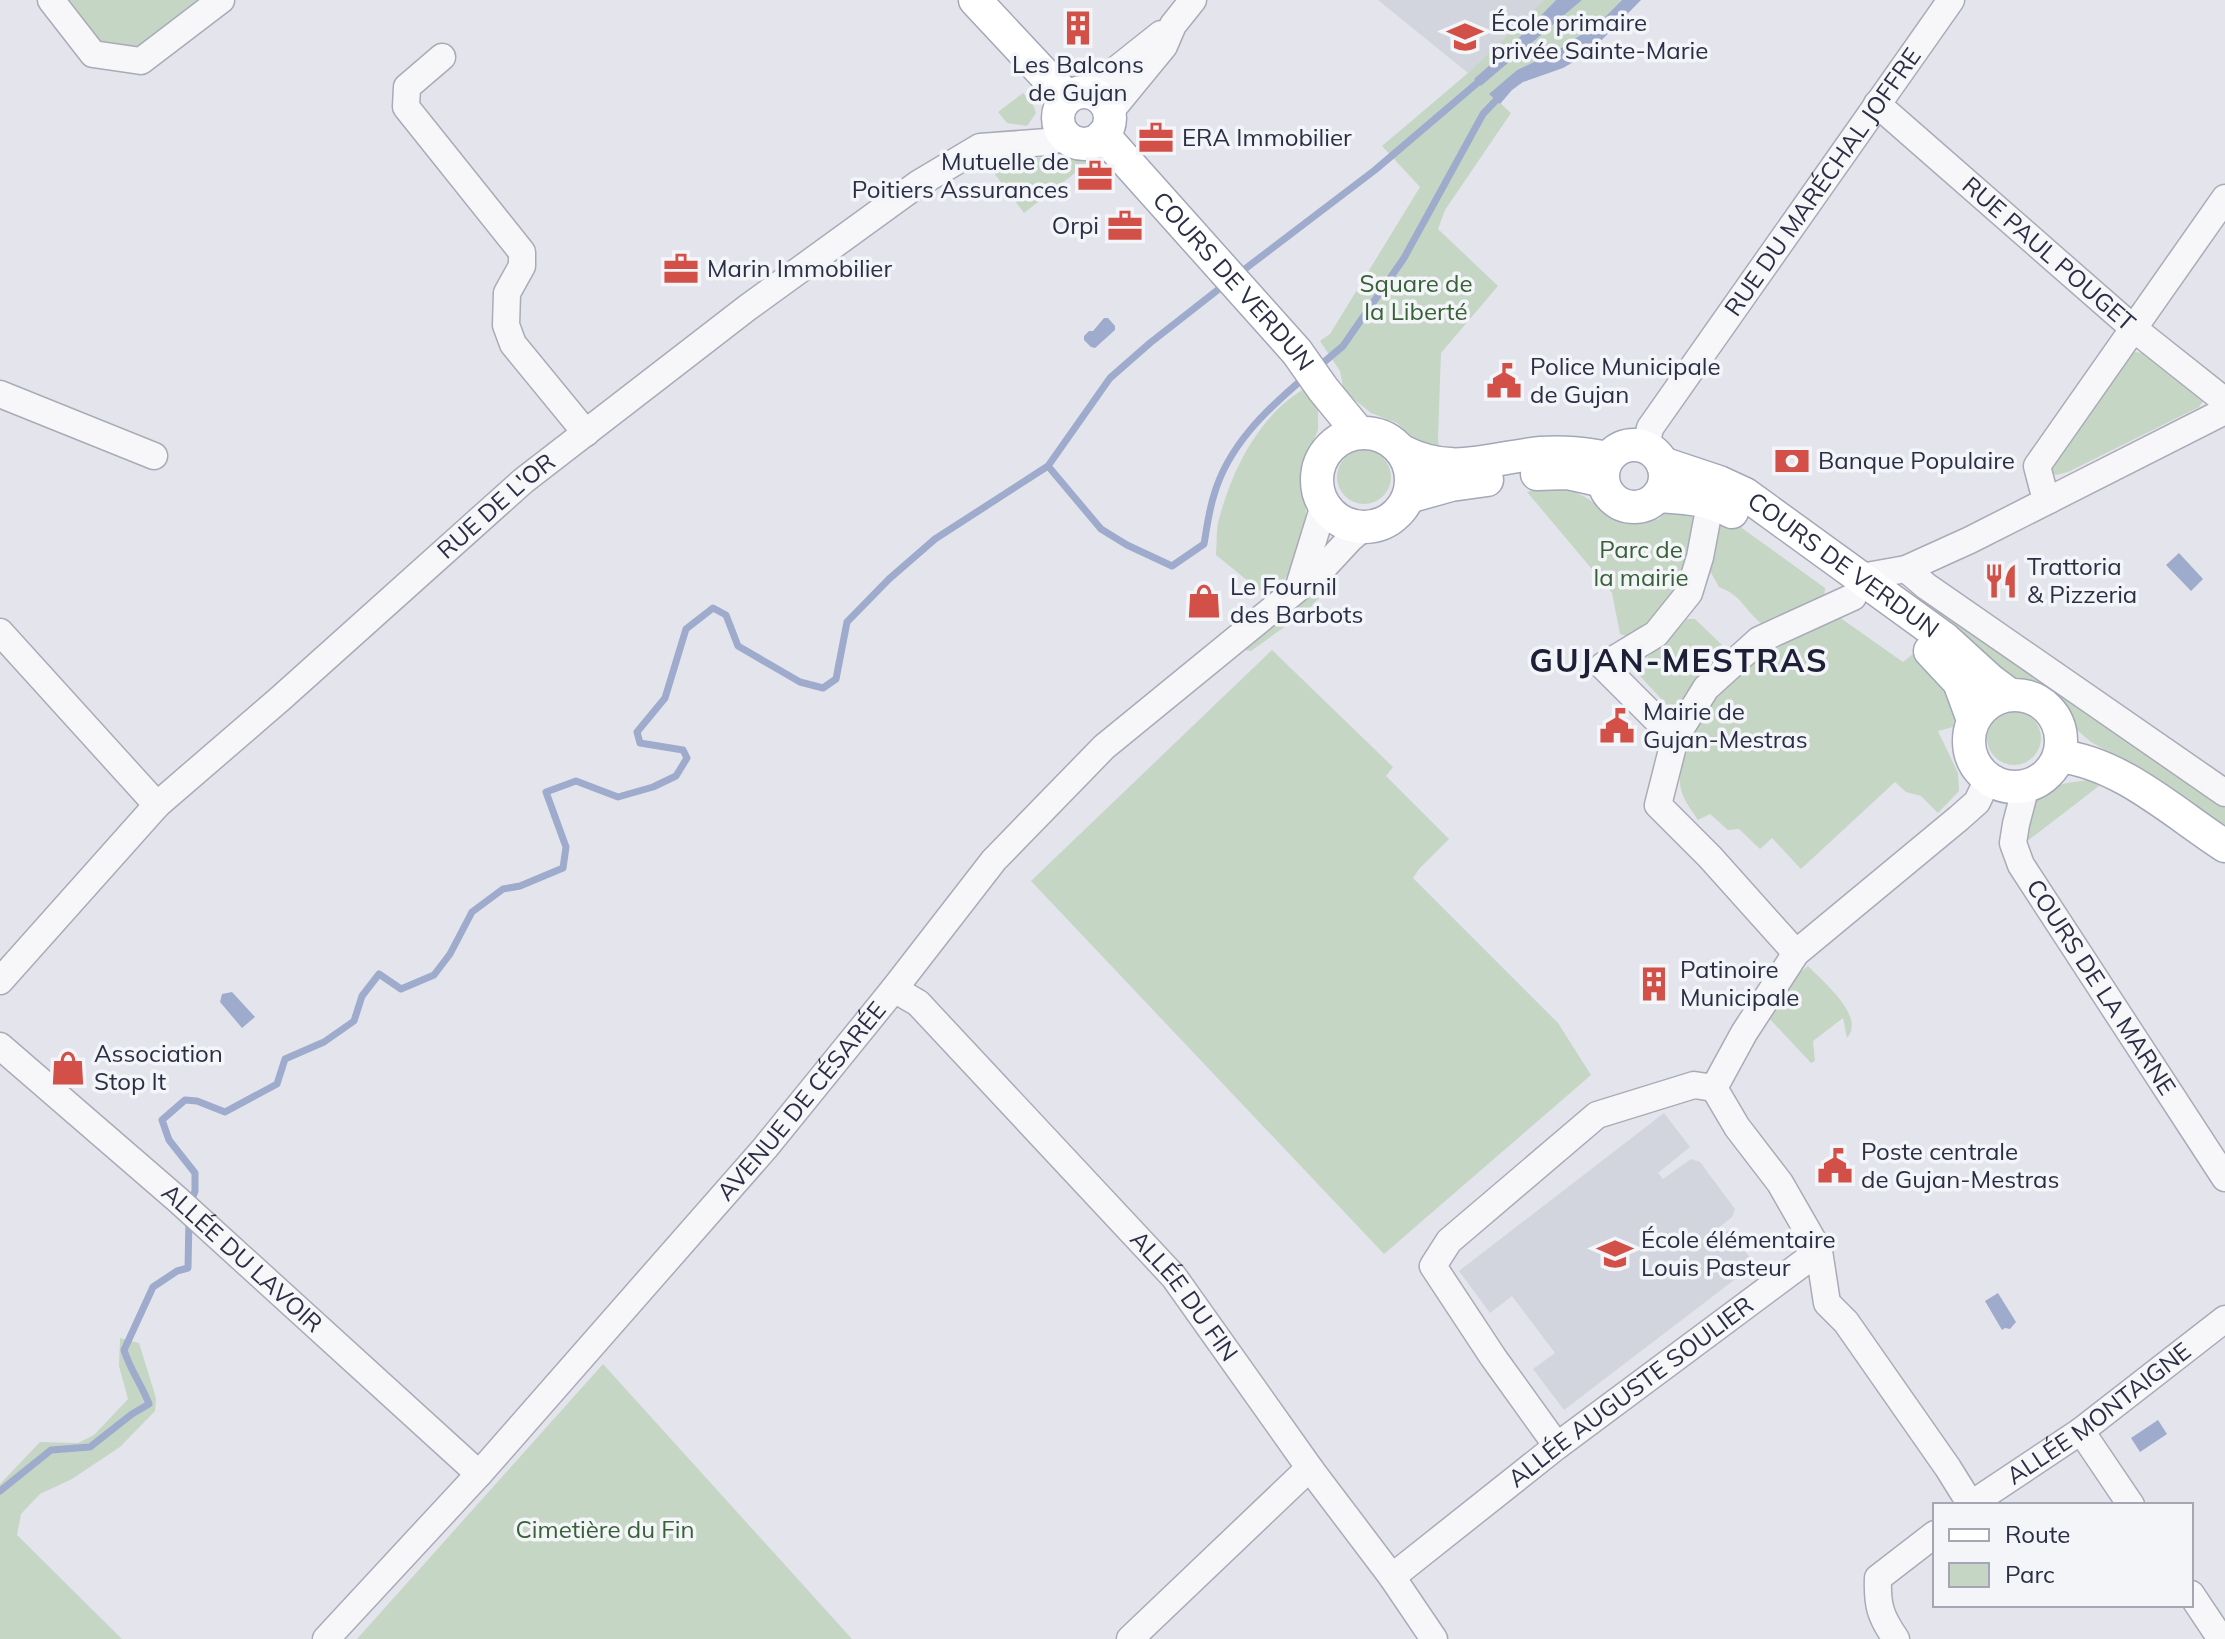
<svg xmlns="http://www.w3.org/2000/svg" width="2225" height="1639" font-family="Mulish,sans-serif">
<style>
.built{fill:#d2d4de}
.green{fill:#c5d6c5}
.water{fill:#9eabcc}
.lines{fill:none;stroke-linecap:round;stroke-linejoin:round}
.stream{stroke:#9eabcc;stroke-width:7}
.minor-casing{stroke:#a9abb7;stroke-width:29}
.major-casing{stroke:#a3a7b8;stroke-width:35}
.minor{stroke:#f7f7fa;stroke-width:26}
.major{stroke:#fff;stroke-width:32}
.labels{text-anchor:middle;stroke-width:7;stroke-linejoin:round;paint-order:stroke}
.poi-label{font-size:24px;fill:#2b2f45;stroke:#f4f5f9;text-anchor:start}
.street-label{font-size:24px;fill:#2b2f45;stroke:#f4f5f9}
.park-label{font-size:24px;fill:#386138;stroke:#f4f5f9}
.district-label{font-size:32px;font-weight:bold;letter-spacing:2px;fill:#1d2036;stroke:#f4f5f9}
</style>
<rect width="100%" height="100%" fill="#e4e5ec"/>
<!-- built -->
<path class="built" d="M 1378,0 L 1544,0 L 1468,73 Z
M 1664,1113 L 1690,1147 L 1658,1173 L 1663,1179 L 1691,1159 L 1700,1162 L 1735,1209 L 1732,1217 L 1707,1237 L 1712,1243 L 1729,1230 L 1755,1264 L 1564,1410 L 1533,1369 L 1555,1353 L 1512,1296 L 1490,1313 L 1459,1271 Z"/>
<!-- green -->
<path class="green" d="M 65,0 L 205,0 L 138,51 L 98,44 Z
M 1544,0 L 1556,0 L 1507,50 L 1475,79 L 1481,86 L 1582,0 L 1622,0 L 1600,22 L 1555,52 L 1517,70 L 1490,94 L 1511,113 L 1445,210 L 1438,229 L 1498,286 L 1441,353 L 1438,438 L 1440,453 L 1423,447 L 1397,423 L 1371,413 L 1344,391 L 1340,371 L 1320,341 L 1330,334 L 1420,187 L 1382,146 L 1468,73 Z
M 1023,93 L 1032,102 L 1036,113 L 1027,126 L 1007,123 L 998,112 Z
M 1059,157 L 1089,162 L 1024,213 L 985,161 Z
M 2132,352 L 2146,353 L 2204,400 L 2199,407 L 2068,472 L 2056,475 L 2051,473 L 2049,462 Z
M 1309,386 L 1318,410 L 1318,430 L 1308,453 L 1305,478 L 1306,521 L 1291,571 L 1269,598 L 1216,555 C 1217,544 1216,533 1218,523 C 1231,471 1259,413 1309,386 Z
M1337 477a27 27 0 1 1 54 0a27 27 0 1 1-54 0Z
M 1558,484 L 1585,497 L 1627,524 L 1659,519 L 1668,509 L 1685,509 L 1695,520 L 1681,583 L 1651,622 L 1627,636 L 1620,634 L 1612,593 L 1527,492 Z
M 1728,518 L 1825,588 L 1824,598 L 1771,623 L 1762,624 C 1743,609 1744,597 1719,587 L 1710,571 L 1713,545 L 1719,522 Z
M 1328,579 L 1328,588 L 1308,610 L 1251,651 L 1240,649 Z
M 1928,600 L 2225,808 L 2225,832 L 2127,762 L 2091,742 L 2077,730 L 2064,704 L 2052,692 L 2036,682 L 2004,674 L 1923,604 Z
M 1839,617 L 1903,662 L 1914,653 L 1927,656 L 1957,699 L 1953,727 L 1938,731 L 1958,773 L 1959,791 L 1938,813 L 1921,796 L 1906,792 L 1895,782 L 1801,869 L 1772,838 L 1760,849 L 1739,829 L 1728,830 L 1710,814 L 1698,820 C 1678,792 1676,785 1685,751 C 1687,743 1688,734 1692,727 C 1722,671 1784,643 1839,617 Z
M 1687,619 L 1695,619 L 1721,644 L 1725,655 L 1678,705 L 1668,706 L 1637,673 L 1636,667 L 1671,637 Z
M 1272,650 L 1393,767 L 1386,776 L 1449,839 L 1419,869 L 1413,878 L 1558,1023 L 1591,1075 L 1384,1254 L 1031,881 Z
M1987 738a27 27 0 1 1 54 0a27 27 0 1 1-54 0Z
M 2089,780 L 2099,786 L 2026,842 C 2026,833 2024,819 2028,810 C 2040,785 2065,783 2089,780 Z
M 1808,966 C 1823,982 1866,1016 1847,1038 L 1843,1018 L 1813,1041 L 1815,1061 L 1811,1063 L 1766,1015 L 1785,985 Z
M 120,1338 L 139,1343 L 156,1398 L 155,1411 L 120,1447 L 72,1479 L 40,1494 L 21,1514 L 17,1535 L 122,1639 L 0,1639 L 0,1484 L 40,1442 L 78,1443 L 94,1435 L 128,1399 L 119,1366 Z
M 603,1364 L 852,1639 L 357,1639 Z"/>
<!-- water -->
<path class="water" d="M 1556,0 L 1582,0 L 1481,86 L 1474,79 L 1507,50 Z
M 1622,0 L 1641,0 L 1589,53 L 1563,68 L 1523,82 L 1512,90 L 1500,104 L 1489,94 L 1517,70 L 1555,52 L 1600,22 Z
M 1104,318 L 1108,318 L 1115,326 L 1115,330 L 1095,348 L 1091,347 L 1084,340 L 1084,336 L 1089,331 L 1093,331 Z
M 2179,553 L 2203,579 L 2191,591 L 2166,565 Z
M 232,992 L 255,1017 L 242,1028 L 220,1002 L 222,994 Z
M 1998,1293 L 2016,1322 L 2010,1329 L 2005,1328 L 2002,1330 L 1985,1301 Z
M 2158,1420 L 2167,1434 L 2140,1452 L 2131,1438 Z"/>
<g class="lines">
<!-- stream -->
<path class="stream" d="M 1237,275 L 1375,170 L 1483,78
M 1317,368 L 1343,346 L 1404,258 L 1483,114 L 1501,95
M 1048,466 L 1101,529 L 1127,545 L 1172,566 L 1204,544 C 1207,527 1209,510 1214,495 C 1228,446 1266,410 1304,378
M 190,1205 L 195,1191 L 195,1173 L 169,1140 L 162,1120 L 185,1100 L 197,1101 L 225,1112 L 277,1084 L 285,1059 L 324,1042 L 354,1021 L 362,996 L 379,974 L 401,989 L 434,975 L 450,954 L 472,912 L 503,889 L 520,886 L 563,868 L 566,847 L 546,792 L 576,781 L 618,797 L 653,787 L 676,776 L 687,758 L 683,750 L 640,743 L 637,732 L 665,698 L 686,629 L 713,608 L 726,615 L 738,646 L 800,682 L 823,688 L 836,679 L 847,622 L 889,579 L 935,539 L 1048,466 L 1110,378 L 1150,343 L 1224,285
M 0,1491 L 51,1450 L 90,1447 L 132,1414 L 149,1404 C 142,1385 130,1370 124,1350 L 153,1287 L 177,1271 L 188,1268 L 189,1218"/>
<!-- minor casing -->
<g class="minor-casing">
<g id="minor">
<path d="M 51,0 L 93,54 L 141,61 L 221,0"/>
<path d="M 442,57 L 407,87 L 406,107 L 522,252 L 522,266 L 507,293 L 506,325 L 513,344 L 586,433"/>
<path d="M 1088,92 L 1161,34"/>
<path id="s1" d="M 1877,104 L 2133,328 L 2225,401"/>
<path d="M 1109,113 L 1164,46 L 1173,25 L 1193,0"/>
<path d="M 0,394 L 154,456"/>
<path id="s2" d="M 1646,447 L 1650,428 L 1951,0"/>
<path d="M 2049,500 L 2043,489 L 2037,466 L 2225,198"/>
<path d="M 1906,569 L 1926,586 L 2225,793"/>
<path d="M 1861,577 L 1906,569 L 1970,540 L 2225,411"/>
<path d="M 1299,586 L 1324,505"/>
<path d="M 0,632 L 157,805"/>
<path d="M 1675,738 L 1603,666 L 1656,634 L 1689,593 L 1700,557 L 1707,520 L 1714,502"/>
<path id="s3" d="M 2026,786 L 2016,824 L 2013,843 L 2021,865 L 2225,1178"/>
<path d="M 1796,953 L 1710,857 L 1658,805 L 1675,738 L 1706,688 L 1759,640 L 1853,597"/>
<path id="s4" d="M 0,981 L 157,805 L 281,698 L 523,481 L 747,308 L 918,184 L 980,147 L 1047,142 L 1066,137"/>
<path id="s5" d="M 894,989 L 918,1003 L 1174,1277 L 1311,1470 L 1392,1577 L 1434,1639"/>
<path id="s6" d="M 0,1046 L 178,1200 L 479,1474"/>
<path d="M 2081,1431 L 2131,1505"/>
<path d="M 1557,1446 L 1493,1357 L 1433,1266 L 1449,1241 L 1597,1115 L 1694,1085 L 1714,1088"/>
<path id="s7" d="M 1970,1505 L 2081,1431 L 2225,1319"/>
<path d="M 1971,1505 L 1948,1468 L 1846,1322 L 1827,1303 L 1819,1251 L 1780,1183 L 1737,1127 L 1714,1088 L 1744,1033 L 1796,953 L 1959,818 L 1977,802 L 1988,779"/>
<path id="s8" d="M 1392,1577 L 1557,1446 L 1819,1251"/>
<path d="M 2191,1594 L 2221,1639"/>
<path id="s9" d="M 326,1639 L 479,1474 L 765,1148 L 894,989 L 994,860 L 1104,747 L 1323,568 L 1350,539 L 1364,527"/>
<path d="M 1130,1639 L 1301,1476 L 1311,1470"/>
<path d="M 1896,1639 C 1880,1616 1877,1605 1878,1578 L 1935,1534"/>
</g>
</g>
<!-- major casing -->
<g class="major-casing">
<g id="major">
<path d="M 975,0 L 1045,75 L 1068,97"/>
<circle cx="1084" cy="118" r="26"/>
<path id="s10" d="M 1103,135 L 1297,352 L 1323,389 L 1359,433"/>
<circle cx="1364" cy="480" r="47"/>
<circle cx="1634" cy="476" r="31"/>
<path d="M 1402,451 C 1453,477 1488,458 1541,453 C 1564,451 1585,454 1608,458"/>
<path id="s11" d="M 1662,463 L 1719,482 L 1745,494 L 1945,639 L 1990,680 L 2010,695"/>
<path d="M 1537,474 L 1567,473 L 1603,481"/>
<path d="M 1658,496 C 1687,498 1705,498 1732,512"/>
<path d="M 1408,497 L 1451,485 L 1487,480"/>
<path d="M 1930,651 L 1959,682 L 1973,720"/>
<circle cx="2015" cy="741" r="46"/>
<path d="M 2059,756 C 2121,763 2174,813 2225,846"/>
</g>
</g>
<!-- minor -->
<use href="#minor" class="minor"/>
<!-- major -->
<use href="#major" class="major"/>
</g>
<!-- icons -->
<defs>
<g id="building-bare" transform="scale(2.76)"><path d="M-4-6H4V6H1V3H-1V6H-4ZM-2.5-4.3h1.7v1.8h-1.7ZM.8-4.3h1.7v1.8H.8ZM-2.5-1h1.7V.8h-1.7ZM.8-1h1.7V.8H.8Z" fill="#d25048" stroke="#f4f5f9" stroke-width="2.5" paint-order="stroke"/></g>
<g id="school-bare" transform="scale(2.76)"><path d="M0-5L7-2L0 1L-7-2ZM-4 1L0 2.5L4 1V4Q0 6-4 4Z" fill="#d25048" stroke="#f4f5f9" stroke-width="2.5" paint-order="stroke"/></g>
<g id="office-bare" transform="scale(2.76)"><path d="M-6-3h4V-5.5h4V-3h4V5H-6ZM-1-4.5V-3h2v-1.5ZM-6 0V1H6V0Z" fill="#d25048" stroke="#f4f5f9" stroke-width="2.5" paint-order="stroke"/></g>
<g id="civic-bare" transform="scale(2.76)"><path d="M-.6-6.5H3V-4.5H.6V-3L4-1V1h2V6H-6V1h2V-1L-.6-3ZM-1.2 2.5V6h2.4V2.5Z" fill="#d25048" stroke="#f4f5f9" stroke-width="2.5" paint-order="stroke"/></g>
<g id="bank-bare" transform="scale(2.76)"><path d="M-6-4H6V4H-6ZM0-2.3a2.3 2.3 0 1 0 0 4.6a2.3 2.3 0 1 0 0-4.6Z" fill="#d25048" stroke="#f4f5f9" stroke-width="2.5" paint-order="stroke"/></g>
<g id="restaurant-bare" transform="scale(2.76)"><path d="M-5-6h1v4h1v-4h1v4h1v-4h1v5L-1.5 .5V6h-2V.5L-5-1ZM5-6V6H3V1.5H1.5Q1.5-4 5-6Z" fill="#d25048" stroke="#f4f5f9" stroke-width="2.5" paint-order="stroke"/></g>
<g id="shop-bare" transform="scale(2.76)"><path d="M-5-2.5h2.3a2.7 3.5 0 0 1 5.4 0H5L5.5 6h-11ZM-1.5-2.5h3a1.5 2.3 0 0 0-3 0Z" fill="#d25048" stroke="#f4f5f9" stroke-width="2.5" paint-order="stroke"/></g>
</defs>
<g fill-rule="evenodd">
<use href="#building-bare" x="1078" y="28"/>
<use href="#school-bare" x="1465" y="37"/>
<use href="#office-bare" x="1156" y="138"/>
<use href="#office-bare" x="1095" y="176"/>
<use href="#office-bare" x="1125" y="226"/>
<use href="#office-bare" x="681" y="269"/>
<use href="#civic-bare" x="1504" y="381"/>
<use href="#bank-bare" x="1792" y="461"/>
<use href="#restaurant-bare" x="2001" y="581"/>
<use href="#shop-bare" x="1204" y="601"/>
<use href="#civic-bare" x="1617" y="726"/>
<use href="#building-bare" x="1654" y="984"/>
<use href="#shop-bare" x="68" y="1068"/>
<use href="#civic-bare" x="1835" y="1166"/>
<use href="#school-bare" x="1615" y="1254"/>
</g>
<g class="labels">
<!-- poi labels -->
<g class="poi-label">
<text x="1491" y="31">École primaire<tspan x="1491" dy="28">privée Sainte-Marie</tspan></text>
<text x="1078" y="73" text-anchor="middle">Les Balcons<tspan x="1078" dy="28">de Gujan</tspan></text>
<text x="1182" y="146">ERA Immobilier</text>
<text x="1069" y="170" text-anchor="end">Mutuelle de<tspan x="1069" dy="28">Poitiers Assurances</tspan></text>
<text x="1099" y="234" text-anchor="end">Orpi</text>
<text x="707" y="277">Marin Immobilier</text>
<text x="1530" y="375">Police Municipale<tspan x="1530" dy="28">de Gujan</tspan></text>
<text x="1818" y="469">Banque Populaire</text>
<text x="2027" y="575">Trattoria<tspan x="2027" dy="28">&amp; Pizzeria</tspan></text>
<text x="1230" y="595">Le Fournil<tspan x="1230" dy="28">des Barbots</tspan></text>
<text x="1643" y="720">Mairie de<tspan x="1643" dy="28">Gujan-Mestras</tspan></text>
<text x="1680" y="978">Patinoire<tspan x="1680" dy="28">Municipale</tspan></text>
<text x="94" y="1062">Association<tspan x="94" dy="28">Stop It</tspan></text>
<text x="1861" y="1160">Poste centrale<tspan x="1861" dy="28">de Gujan-Mestras</tspan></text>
<text x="1641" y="1248">École élémentaire<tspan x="1641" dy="28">Louis Pasteur</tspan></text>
</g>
<!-- street labels -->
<g class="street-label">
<text dy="8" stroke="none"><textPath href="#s2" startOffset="320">RUE DU MARÉCHAL JOFFRE</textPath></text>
<text dy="8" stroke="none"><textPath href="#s1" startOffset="228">RUE PAUL POUGET</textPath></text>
<text dy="8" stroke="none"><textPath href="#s10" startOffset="196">COURS DE VERDUN</textPath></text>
<text dy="8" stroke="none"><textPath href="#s4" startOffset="688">RUE DE L'OR</textPath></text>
<text dy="8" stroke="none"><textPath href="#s11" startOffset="210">COURS DE VERDUN</textPath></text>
<text dy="8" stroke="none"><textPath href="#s3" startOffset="228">COURS DE LA MARNE</textPath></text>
<text dy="8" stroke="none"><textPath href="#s9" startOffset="718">AVENUE DE CÉSARÉE</textPath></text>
<text dy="8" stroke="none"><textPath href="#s6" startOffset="322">ALLÉE DU LAVOIR</textPath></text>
<text dy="8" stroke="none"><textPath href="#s5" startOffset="424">ALLÉE DU FIN</textPath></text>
<text dy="8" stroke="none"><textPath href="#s8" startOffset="302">ALLÉE AUGUSTE SOULIER</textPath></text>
<text dy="8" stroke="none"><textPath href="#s7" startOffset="158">ALLÉE MONTAIGNE</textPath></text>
</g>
<!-- park labels -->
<g class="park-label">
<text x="1416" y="292">Square de<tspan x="1416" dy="28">la Liberté</tspan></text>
<text x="1641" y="558">Parc de<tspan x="1641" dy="28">la mairie</tspan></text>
<text x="605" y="1538">Cimetière du Fin</text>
</g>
<!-- district labels -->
<g class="district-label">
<text x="1679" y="672">GUJAN-MESTRAS</text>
</g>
</g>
<!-- legend -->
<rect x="1933" y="1503" width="260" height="104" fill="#f4f5f9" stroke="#a4a6b1" stroke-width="2"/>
<rect x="1949" y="1529" width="40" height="12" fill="#ffffff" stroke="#a4a6b1" stroke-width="2"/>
<text x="2005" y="1543" font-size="24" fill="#2b2f45">Route</text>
<rect x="1949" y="1563" width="40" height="24" fill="#c5d6c5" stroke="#a4a6b1" stroke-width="2"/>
<text x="2005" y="1583" font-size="24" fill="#2b2f45">Parc</text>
</svg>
